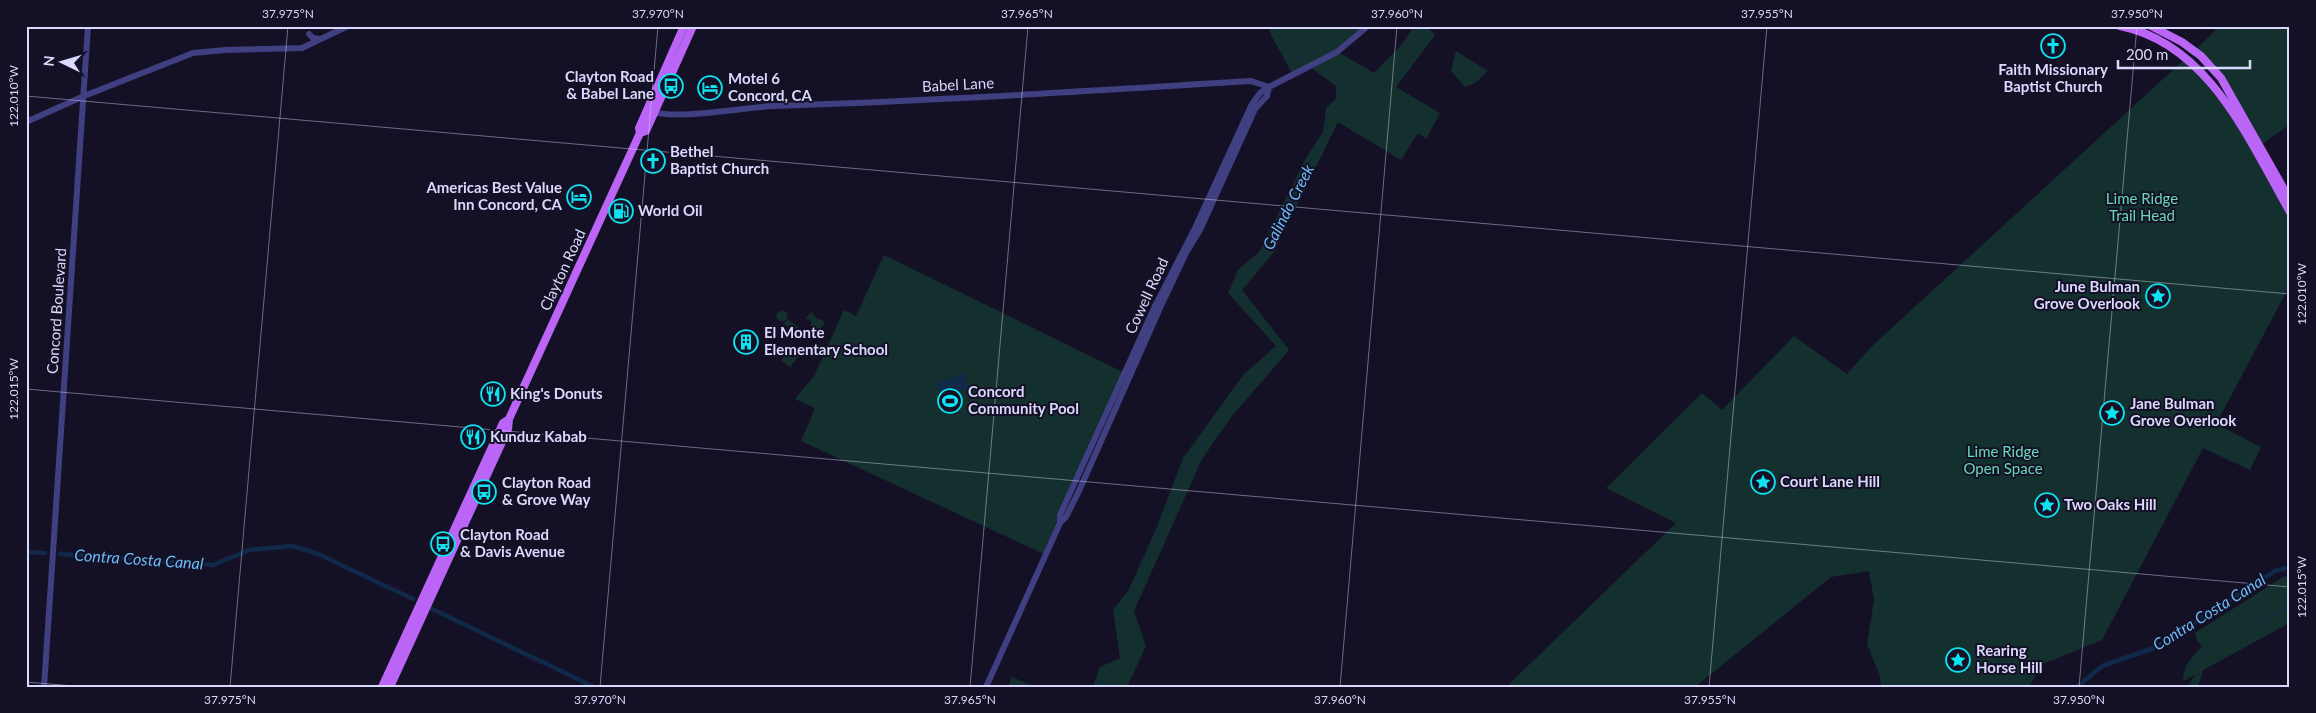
<svg xmlns="http://www.w3.org/2000/svg" width="2316" height="713" font-family="Lato,sans-serif">
<style>
.green{fill:#14302e}
.water{fill:#112949}
.lines{fill:none;stroke-linecap:round;stroke-linejoin:round}
.stream{stroke:#112949;stroke-width:1}
.canal{stroke:#112949;stroke-width:4.5}
.minor{stroke:#3f3f82;stroke-width:6}
.major{stroke:#bb65f6;stroke-width:8}
.ticks{fill:none;stroke:#dbd8fd;stroke-width:1;stroke-opacity:0.45}
.labels{text-anchor:middle;stroke-width:4;stroke-linejoin:round;paint-order:stroke}
.poi-label{font-size:15px;font-weight:bold;fill:#dbd8fd;stroke:#141126;text-anchor:start}
.street-label{font-size:15px;fill:#dbd8fd;stroke:#141126}
.park-label{font-size:15px;fill:#67d9b9;stroke:#141126}
.water-label{font-size:16px;font-style:italic;fill:#6cbcf7;stroke:#141126}
.neatline{fill:none;stroke:#dbd8fd;stroke-width:2}
.ticks-label{font-size:12px;text-anchor:middle;fill:#dbd8fd}
</style>
<rect width="100%" height="100%" fill="#141126"/>
<!-- green -->
<path class="green" d="M 1269,26 L 1361,26 L 1365,29 L 1338,52 L 1374,73 L 1403,43 L 1414,26 L 1426,26 L 1435,35 L 1396,87 L 1440,113 L 1426,139 L 1418,133 L 1401,160 L 1338,122 L 1274,252 L 1242,290 L 1289,350 L 1232,416 L 1202,459 L 1134,611 L 1146,646 L 1127,687 L 1093,687 L 1100,667 L 1120,658 L 1113,610 L 1128,591 L 1157,527 L 1183,458 L 1244,374 L 1276,346 L 1228,293 L 1238,270 L 1259,252 L 1270,231 L 1306,158 L 1323,132 L 1326,108 L 1336,99 L 1336,86 L 1310,67 L 1293,75 L 1270,33 Z
M 2220,26 L 2290,26 L 2290,124 L 2259,146 L 2221,78 L 2194,51 Z
M 1456,51 L 1488,71 L 1475,83 L 1465,87 L 1451,71 Z
M 2186,58 L 2213,85 L 2290,212 L 2290,285 L 2216,424 L 2261,447 L 2250,470 L 2203,448 L 2102,640 L 2041,665 L 2029,687 L 1881,687 L 1880,676 L 1867,644 L 1874,600 L 1869,571 L 1831,577 L 1695,687 L 1506,687 L 1676,523 L 1606,488 L 1702,393 L 1722,410 L 1794,336 L 1847,374 L 1871,347 Z
M 884,255 L 1125,373 L 1104,418 L 1046,555 L 801,441 L 815,408 L 795,399 L 814,376 L 844,310 L 856,316 Z
M776.5 316a5.5 5.5 0 1 1 11 0a5.5 5.5 0 1 1-11 0Z
M 811,312 L 818,320 L 820,319 L 825,323 L 817,332 L 810,325 L 812,322 L 806,318 Z
M 788,319 L 805,333 L 801,337 L 784,324 Z
M 791,348 L 799,356 L 790,367 L 781,360 L 786,354 L 794,360 L 786,354 Z
M 2290,576 L 2290,623 L 2203,670 L 2198,687 L 2187,687 L 2195,675 L 2183,681 C 2183,666 2191,657 2202,647 L 2197,640 L 2195,633 L 2283,577 Z
M 1012,677 L 1036,687 L 1008,687 Z"/>
<!-- water -->
<path class="water" d="M 963,373 L 969,388 L 955,393 L 961,409 L 947,415 L 936,384 Z"/>
<g class="lines">
<!-- stream -->
<path class="stream" d="M 1275,26 L 1275,29 L 1294,55 L 1305,60
M 1229,406 L 1242,390 L 1275,359 L 1281,344 L 1234,289 L 1242,277 L 1269,251 L 1309,164 L 1329,131 L 1325,122 L 1330,113 L 1338,107 L 1342,85 L 1324,69
M 2190,670 C 2213,637 2255,624 2290,607
M 1100,687 L 1102,680 L 1127,664 L 1133,643 L 1118,610 L 1132,596 L 1188,462 L 1204,441 L 1211,426 L 1220,419"/>
<!-- canal -->
<path class="canal" d="M 26,552 L 45,553
M 60,554 L 213,565 L 249,550 L 292,546 L 316,553 L 413,599
M 432,609 L 594,687
M 2077,687 L 2102,666 L 2157,647 L 2275,571 L 2290,567"/>
<!-- minor -->
<path class="minor" d="M 309,34 L 313,38 L 321,39
M 650,111 C 675,121 745,107 774,106 C 934,101 1092,91 1251,81 L 1269,87
M 26,122 L 84,96 L 193,53 L 225,50 L 302,48 L 348,26
M 1060,523 L 1066,517 L 1079,491 L 1160,308 L 1186,253 L 1200,230 L 1255,109 L 1267,96 L 1269,87
M 44,687 L 88,26
M 986,687 L 1060,523 L 1060,515 L 1155,306 L 1195,228 L 1252,104 L 1260,93 L 1269,87 L 1337,52 L 1368,26"/>
<!-- major -->
<path class="major" d="M 2120,26 C 2210,44 2249,141 2290,212
M 2151,26 L 2182,42 L 2201,56 L 2221,78 L 2290,200
M 640,133 L 646,131 L 693,26
M 382,687 L 503,423 L 509,419
M 390,687 L 508,429 L 509,419 L 640,133 L 639,128 L 684,26"/>
</g>
<!-- ticks -->
<path class="ticks" d="M 26,96 L 2290,294M 26,389 L 2290,587M 26,682 L 85,687M 230,687 L 288,26M 600,687 L 658,26M 970,687 L 1028,26M 1340,687 L 1397,26M 1709,687 L 1767,26M 2079,687 L 2137,26"/>
<!-- icons -->
<defs>
<g id="church-ring" transform="scale(1.25)"><circle r="9.5" fill="#141126" stroke="#0fe3f1" stroke-width="1.5"/><path d="M-1.2-6h2.4v3.5h3.3v2.4h-3.3V6h-2.4V-.1h-3.3v-2.4h3.3Z" fill="#0fe3f1"/></g>
<g id="bus-ring" transform="scale(1.25)"><circle r="9.5" fill="#141126" stroke="#0fe3f1" stroke-width="1.5"/><path d="M-5-6H5V4H4V6H2V4H-2V6H-4V4H-5ZM-3.5-4V0h7V-4ZM-3.5 1.2v1.5H-2V1.2ZM2 1.2v1.5H3.5V1.2Z" fill="#0fe3f1"/></g>
<g id="hotel-ring" transform="scale(1.25)"><circle r="9.5" fill="#141126" stroke="#0fe3f1" stroke-width="1.5"/><path d="M-6-4.5h1.5V1H6V5H4.5V3h-9V5H-6ZM-4 0a1.8 1.8 0 1 1 3.6 0ZM.5 0V-2.5h3Q6-2.5 6 0Z" fill="#0fe3f1"/></g>
<g id="fuel-ring" transform="scale(1.25)"><circle r="9.5" fill="#141126" stroke="#0fe3f1" stroke-width="1.5"/><path d="M-5.5-6h7V0h2V4h1.3V-2.5L3-4.5l.8-.8L6-3V5H2.5V1h-1V6h-7ZM-4.2-4.7v3.2H.2V-4.7Z" fill="#0fe3f1"/></g>
<g id="sight-ring" transform="scale(1.25)"><circle r="9.5" fill="#141126" stroke="#0fe3f1" stroke-width="1.5"/><path d="M0-6L1.8-2.2L6-1.7L2.9 1.2L3.7 5.4L0 3.3L-3.7 5.4L-2.9 1.2L-6-1.7L-1.8-2.2Z" fill="#0fe3f1"/></g>
<g id="building-ring" transform="scale(1.25)"><circle r="9.5" fill="#141126" stroke="#0fe3f1" stroke-width="1.5"/><path d="M-4-6H4V6H1V3H-1V6H-4ZM-2.5-4.3h1.7v1.8h-1.7ZM.8-4.3h1.7v1.8H.8ZM-2.5-1h1.7V.8h-1.7ZM.8-1h1.7V.8H.8Z" fill="#0fe3f1"/></g>
<g id="restaurant-ring" transform="scale(1.25)"><circle r="9.5" fill="#141126" stroke="#0fe3f1" stroke-width="1.5"/><path d="M-5-6h1v4h1v-4h1v4h1v-4h1v5L-1.5 .5V6h-2V.5L-5-1ZM5-6V6H3V1.5H1.5Q1.5-4 5-6Z" fill="#0fe3f1"/></g>
<g id="stadium-ring" transform="scale(1.25)"><circle r="9.5" fill="#141126" stroke="#0fe3f1" stroke-width="1.5"/><path d="M0-5a6.5 5 0 1 0 0 10a6.5 5 0 1 0 0-10ZM-3.5-1.8h7v3.6h-7Z" fill="#0fe3f1"/></g>
</defs>
<g fill-rule="evenodd">
<use href="#church-ring" x="2053" y="46"/>
<use href="#bus-ring" x="671" y="86"/>
<use href="#hotel-ring" x="710" y="88"/>
<use href="#church-ring" x="653" y="161"/>
<use href="#hotel-ring" x="579" y="197"/>
<use href="#fuel-ring" x="621" y="211"/>
<use href="#sight-ring" x="2158" y="296"/>
<use href="#building-ring" x="746" y="342"/>
<use href="#restaurant-ring" x="493" y="394"/>
<use href="#stadium-ring" x="950" y="401"/>
<use href="#sight-ring" x="2112" y="413"/>
<use href="#restaurant-ring" x="473" y="437"/>
<use href="#sight-ring" x="1763" y="482"/>
<use href="#bus-ring" x="484" y="492"/>
<use href="#sight-ring" x="2047" y="505"/>
<use href="#bus-ring" x="443" y="544"/>
<use href="#sight-ring" x="1958" y="660"/>
</g>
<g class="labels">
<!-- poi labels -->
<g class="poi-label">
<text x="2053" y="75" text-anchor="middle">Faith Missionary<tspan x="2053" dy="17">Baptist Church</tspan></text>
<text x="654" y="82" text-anchor="end">Clayton Road<tspan x="654" dy="17">&amp; Babel Lane</tspan></text>
<text x="728" y="84">Motel 6<tspan x="728" dy="17">Concord, CA</tspan></text>
<text x="670" y="157">Bethel<tspan x="670" dy="17">Baptist Church</tspan></text>
<text x="562" y="193" text-anchor="end">Americas Best Value<tspan x="562" dy="17">Inn Concord, CA</tspan></text>
<text x="638" y="216">World Oil</text>
<text x="2140" y="292" text-anchor="end">June Bulman<tspan x="2140" dy="17">Grove Overlook</tspan></text>
<text x="764" y="338">El Monte<tspan x="764" dy="17">Elementary School</tspan></text>
<text x="968" y="397">Concord<tspan x="968" dy="17">Community Pool</tspan></text>
<text x="510" y="399">King's Donuts</text>
<text x="2130" y="409">Jane Bulman<tspan x="2130" dy="17">Grove Overlook</tspan></text>
<text x="490" y="442">Kunduz Kabab</text>
<text x="1780" y="487">Court Lane Hill</text>
<text x="502" y="488">Clayton Road<tspan x="502" dy="17">&amp; Grove Way</tspan></text>
<text x="2064" y="510">Two Oaks Hill</text>
<text x="460" y="540">Clayton Road<tspan x="460" dy="17">&amp; Davis Avenue</tspan></text>
<text x="1976" y="656">Rearing<tspan x="1976" dy="17">Horse Hill</tspan></text>
</g>
<!-- street labels -->
<g class="street-label">
<text transform="translate(958 85) rotate(-3)" y="5">Babel Lane</text>
<text transform="translate(563 270) rotate(-65)" y="5">Clayton Road</text>
<text transform="translate(1147 296) rotate(-65)" y="5">Cowell Road</text>
<text transform="translate(57 311) rotate(-86)" y="5">Concord Boulevard</text>
</g>
<!-- park labels -->
<g class="park-label">
<text x="2142" y="204">Lime Ridge<tspan x="2142" dy="17">Trail Head</tspan></text>
<text x="2003" y="457">Lime Ridge<tspan x="2003" dy="17">Open Space</tspan></text>
</g>
<!-- water labels -->
<g class="water-label">
<text transform="translate(1288 207) rotate(-63)" y="6">Galindo Creek</text>
<text transform="translate(139 559) rotate(4)" y="6">Contra Costa Canal</text>
<text transform="translate(2209 612) rotate(-32)" y="6">Contra Costa Canal</text>
</g>
</g>
<!-- border -->
<rect width="2316" height="713" fill="none" stroke="#141126" stroke-width="55"/>
<!-- north arrow -->
<g transform="translate(62 62) rotate(275)" stroke="#141126" stroke-width="4" paint-order="stroke">
<path d="M0-4L9 19L0 12L-9 19Z" fill="#dbd8fd"/>
<text y="-8" font-size="14" font-weight="bold" text-anchor="middle" fill="#dbd8fd">N</text>
</g>
<!-- scale -->
<path d="M2118 60v8h132v-8" fill="none" stroke="#dbd8fd" stroke-width="2.5"/>
<text x="2126" y="60" font-size="15" fill="#dbd8fd" stroke="#141126" stroke-width="4" paint-order="stroke">200 m</text>
<rect x="28" y="28" width="2260" height="658" class="neatline"/>
<g class="ticks-label">
<text x="288" y="18">37.975°N</text>
<text x="658" y="18">37.970°N</text>
<text x="1027" y="18">37.965°N</text>
<text x="1397" y="18">37.960°N</text>
<text x="1767" y="18">37.955°N</text>
<text x="2137" y="18">37.950°N</text>
<text transform="translate(14 96) rotate(-90)" y="4">122.010°W</text>
<text transform="translate(2302 294) rotate(-90)" y="4">122.010°W</text>
<text transform="translate(14 389) rotate(-90)" y="4">122.015°W</text>
<text transform="translate(2302 587) rotate(-90)" y="4">122.015°W</text>
<text x="230" y="704">37.975°N</text>
<text x="600" y="704">37.970°N</text>
<text x="970" y="704">37.965°N</text>
<text x="1340" y="704">37.960°N</text>
<text x="1710" y="704">37.955°N</text>
<text x="2079" y="704">37.950°N</text>
</g>
</svg>
